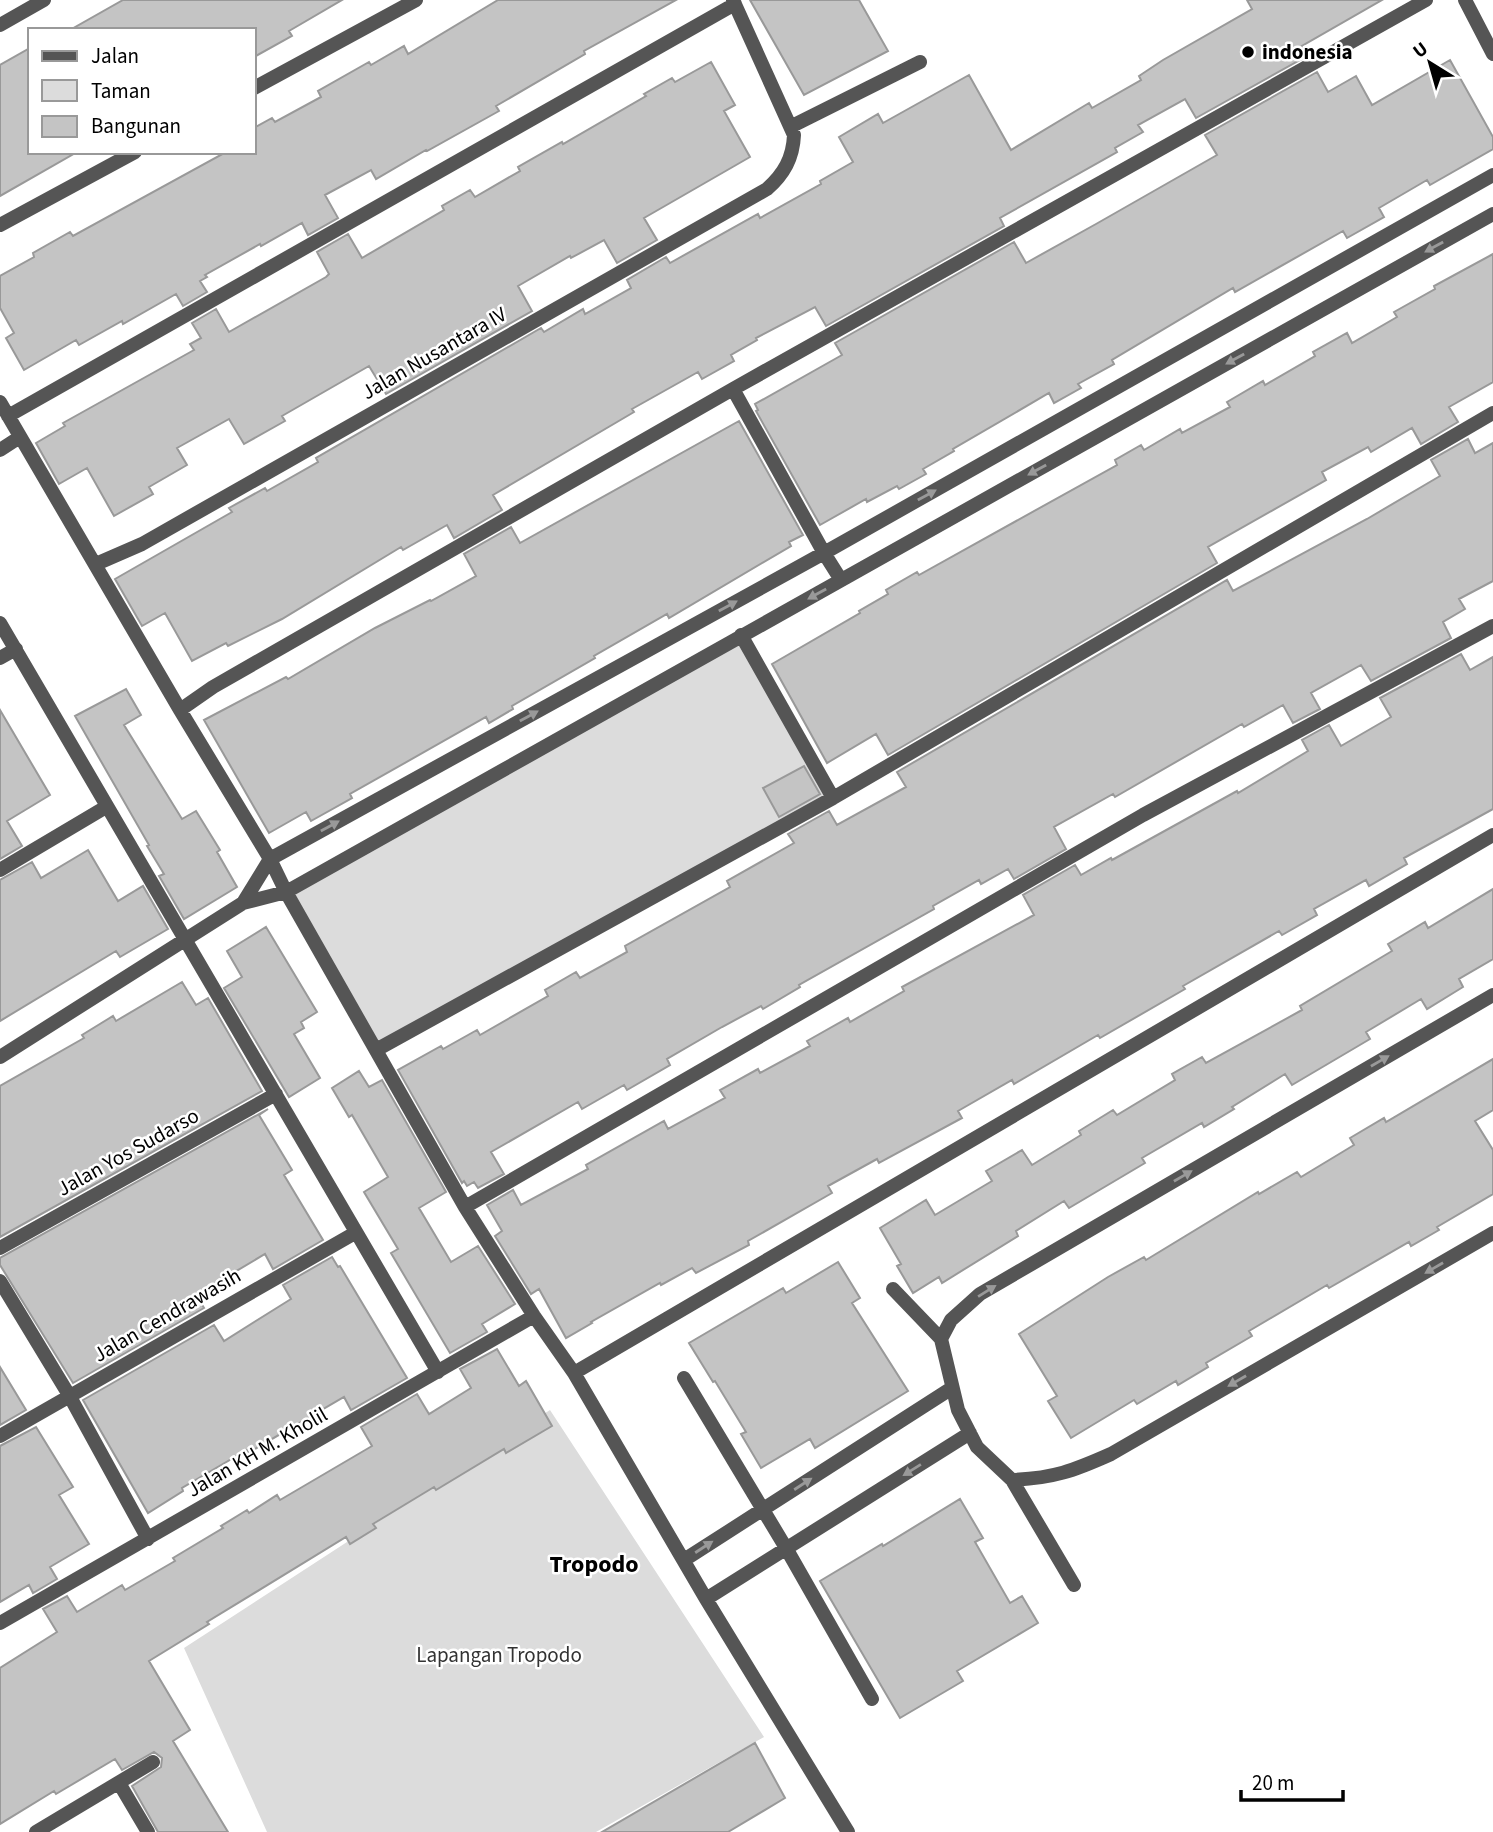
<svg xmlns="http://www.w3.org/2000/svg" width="1493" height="1832" font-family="'Source Sans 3',sans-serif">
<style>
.green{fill:#dcdcdc}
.building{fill:#c4c4c4;stroke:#999;stroke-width:2}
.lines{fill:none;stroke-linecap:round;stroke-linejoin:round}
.street{stroke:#555;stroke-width:14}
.oneway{fill:#999}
.poi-dot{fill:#000;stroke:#fff;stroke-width:2.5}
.labels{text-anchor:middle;stroke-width:5;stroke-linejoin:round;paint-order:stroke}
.poi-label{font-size:21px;font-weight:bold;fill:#000;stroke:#fff;text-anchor:start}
.street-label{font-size:21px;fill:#000;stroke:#fff}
.park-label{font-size:21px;fill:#333;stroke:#fff}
.quarter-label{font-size:24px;font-weight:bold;fill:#000;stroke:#fff}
</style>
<rect width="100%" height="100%" fill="#fff"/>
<!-- green -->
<path class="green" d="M 741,635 L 833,798 L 376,1050 L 286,892 Z
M 550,1410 L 764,1737 L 596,1832 L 267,1832 L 184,1648 Z"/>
<!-- building -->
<path class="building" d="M 123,0 L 342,0 L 289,31 L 292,36 L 254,57 L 254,30 L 70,30 Z
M 498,0 L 676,0 L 584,51 L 585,54 L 496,106 L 499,111 L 427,151 L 426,150 L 376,179 L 371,170 L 325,195 L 338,218 L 308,235 L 302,223 L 261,246 L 260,244 L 205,275 L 207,277 L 200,281 L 207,292 L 183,306 L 176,294 L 123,324 L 122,321 L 79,345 L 76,340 L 24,370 L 6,338 L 14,333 L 0,308 L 0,276 L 34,257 L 33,253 L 70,232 L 73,236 L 226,152 L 254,152 L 254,128 L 272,118 L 275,122 L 321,97 L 318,91 L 369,62 L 371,65 L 404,46 L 408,54 Z
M 750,0 L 859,0 L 888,51 L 804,95 Z
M 1247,0 L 1382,0 L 1302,46 L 1307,56 L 1196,118 L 1185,99 L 1138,125 L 1143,132 L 1115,148 L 1117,152 L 1000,218 L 1004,226 L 826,326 L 815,307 L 756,338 L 757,340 L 731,355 L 734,361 L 702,379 L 698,372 L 632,409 L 634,412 L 493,495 L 502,510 L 454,538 L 447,525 L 403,550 L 401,547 L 282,619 L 228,646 L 226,643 L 192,661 L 165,613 L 142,626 L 115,579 L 232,512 L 229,508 L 265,488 L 267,491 L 318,462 L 316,458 L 541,328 L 544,332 L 583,309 L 585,314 L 631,288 L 627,280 L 666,257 L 670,263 L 758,214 L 760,218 L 821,184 L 820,181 L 853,162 L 839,137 L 878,114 L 883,123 L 969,75 L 1011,150 L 1089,103 L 1092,108 L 1141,80 L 1139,76 L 1163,60 L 1252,9 Z
M 30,48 L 30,152 L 77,152 L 0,196 L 0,65 Z
M 1450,60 L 1493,137 L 1493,149 L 1430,185 L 1427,180 L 1379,208 L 1384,217 L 1347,238 L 1343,231 L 1235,292 L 1233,288 L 1112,360 L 1114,364 L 1078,384 L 1081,388 L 1054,403 L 1049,393 L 953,449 L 954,451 L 923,469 L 926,474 L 899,489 L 897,486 L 867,502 L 866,499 L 820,525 L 756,411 L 758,410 L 755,404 L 842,355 L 835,343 L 1014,242 L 1026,263 L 1096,224 L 1217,155 L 1205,135 L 1317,72 L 1328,92 L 1356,76 L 1372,105 Z
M 711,62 L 735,105 L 724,111 L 750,157 L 644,218 L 657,240 L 617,263 L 604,240 L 571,258 L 570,256 L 518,286 L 532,311 L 386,394 L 369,366 L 282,416 L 285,421 L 244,444 L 229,419 L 177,448 L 187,465 L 149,487 L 153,494 L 114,516 L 87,468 L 59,484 L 36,443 L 65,426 L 63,423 L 194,350 L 190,344 L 201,338 L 192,323 L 216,309 L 229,332 L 326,277 L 329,274 L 317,252 L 348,234 L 362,258 L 444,210 L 442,206 L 470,190 L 475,197 L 520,171 L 518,167 L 562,142 L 563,144 L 646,96 L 644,94 L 672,78 L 675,82 Z
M 1493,254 L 1493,382 L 1449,407 L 1458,422 L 1421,444 L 1412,428 L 1371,452 L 1368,447 L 1322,472 L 1326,480 L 1208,547 L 1217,563 L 888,755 L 876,734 L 827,763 L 772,664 L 860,613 L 859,611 L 888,594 L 886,590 L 917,572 L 919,575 L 1117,465 L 1115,460 L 1141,445 L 1144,450 L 1180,429 L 1182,433 L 1230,407 L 1227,402 L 1263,381 L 1265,385 L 1315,356 L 1313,352 L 1347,333 L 1352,343 L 1397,317 L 1394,312 L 1435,289 L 1434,286 Z
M 739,421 L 803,535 L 789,542 L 791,546 L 669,618 L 667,614 L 594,656 L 595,658 L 512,706 L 513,709 L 489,723 L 486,717 L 350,794 L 352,798 L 311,821 L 306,812 L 269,833 L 204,720 L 286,677 L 288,679 L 375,628 L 430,600 L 431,601 L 476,576 L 464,554 L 511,527 L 520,543 Z
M 1468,439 L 1475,453 L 1493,443 L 1493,581 L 1459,599 L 1465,609 L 1443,622 L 1451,638 L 1371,681 L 1361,665 L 1311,693 L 1320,709 L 1293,723 L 1283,705 L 1244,727 L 1242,724 L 1115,797 L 1113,794 L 1054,827 L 1066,849 L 1014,879 L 1008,869 L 981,884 L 979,880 L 933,906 L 934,909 L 799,985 L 800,987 L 763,1009 L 761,1006 L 722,1027 L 667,1059 L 670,1065 L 627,1090 L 624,1085 L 582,1109 L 578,1102 L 491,1152 L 504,1174 L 478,1188 L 474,1182 L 467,1186 L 464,1181 L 462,1183 L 398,1070 L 441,1046 L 443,1049 L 477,1030 L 480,1035 L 548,996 L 545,990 L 576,972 L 580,978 L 627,952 L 625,946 L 730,887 L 727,881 L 794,843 L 788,834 L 829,811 L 837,825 L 906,787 L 897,772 L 1227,580 L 1233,591 L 1367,519 L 1440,476 L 1431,460 Z
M 1461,654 L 1470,670 L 1493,657 L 1493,809 L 1404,858 L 1407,864 L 1369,886 L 1366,880 L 1314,909 L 1317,915 L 1282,935 L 1279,931 L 1183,986 L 1185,989 L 1100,1038 L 1098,1035 L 1014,1084 L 1012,1080 L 958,1111 L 962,1118 L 879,1163 L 877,1159 L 828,1186 L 832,1193 L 748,1241 L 749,1245 L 696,1273 L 692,1268 L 661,1285 L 660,1283 L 591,1322 L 592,1323 L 566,1338 L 539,1289 L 531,1294 L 495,1236 L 502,1231 L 487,1205 L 513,1190 L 521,1205 L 588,1169 L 586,1165 L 664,1121 L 668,1129 L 725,1098 L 720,1090 L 758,1069 L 760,1073 L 810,1046 L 807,1041 L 848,1018 L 850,1022 L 904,991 L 902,987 L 1034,915 L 1023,895 L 1075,865 L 1081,875 L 1111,858 L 1112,860 L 1237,791 L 1238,793 L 1308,751 L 1302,740 L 1329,725 L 1341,746 L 1391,717 L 1380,698 Z
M 126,689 L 141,715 L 124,725 L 182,819 L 196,811 L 220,850 L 217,852 L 237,887 L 184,919 L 159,876 L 164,874 L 147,846 L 149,845 L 75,716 Z
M 0,710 L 50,795 L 7,821 L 22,846 L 0,859 Z
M 804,766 L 820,794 L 779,817 L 763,788 Z
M 88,850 L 118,901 L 143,886 L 168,929 L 120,957 L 116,951 L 0,1021 L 0,880 L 32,862 L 41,878 Z
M 1493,889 L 1493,959 L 1459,979 L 1463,987 L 1427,1009 L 1421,999 L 1366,1032 L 1370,1039 L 1292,1085 L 1285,1074 L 1232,1107 L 1234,1109 L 1204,1127 L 1202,1123 L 1142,1158 L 1145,1163 L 1069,1208 L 1064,1201 L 1016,1231 L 1018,1236 L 942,1283 L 939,1277 L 913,1293 L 897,1266 L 901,1264 L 880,1228 L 926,1200 L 935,1215 L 992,1181 L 986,1171 L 1022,1150 L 1032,1165 L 1081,1135 L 1079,1131 L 1113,1110 L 1117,1115 L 1175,1080 L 1172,1074 L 1202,1057 L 1206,1063 L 1302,1010 L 1300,1006 L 1392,951 L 1388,944 L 1425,922 L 1428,928 Z
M 266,927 L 317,1012 L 301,1022 L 304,1028 L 294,1034 L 320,1078 L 289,1097 L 224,988 L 242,977 L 227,951 Z
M 182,982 L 196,1005 L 208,998 L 262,1091 L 0,1237 L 0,1086 L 84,1038 L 82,1035 L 113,1016 L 116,1021 Z
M 1493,1059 L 1493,1110 L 1475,1121 L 1493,1150 L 1493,1194 L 1437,1227 L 1439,1230 L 1411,1246 L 1409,1242 L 1329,1288 L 1327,1285 L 1249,1331 L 1252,1336 L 1206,1363 L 1208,1367 L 1178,1385 L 1176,1381 L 1137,1404 L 1134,1400 L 1071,1438 L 1048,1401 L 1057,1396 L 1019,1334 L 1108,1277 L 1144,1257 L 1146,1260 L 1258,1192 L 1259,1194 L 1297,1172 L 1301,1177 L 1354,1145 L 1350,1138 L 1384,1118 L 1386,1122 Z
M 359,1071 L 369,1087 L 382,1080 L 446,1192 L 419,1208 L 451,1262 L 478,1246 L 515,1304 L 482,1324 L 487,1332 L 450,1353 L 391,1253 L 398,1249 L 364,1192 L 388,1177 L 352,1115 L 349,1117 L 332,1088 Z
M 268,1109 L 259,1115 L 292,1170 L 284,1175 L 323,1240 L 273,1269 L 265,1254 L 196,1295 L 204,1308 L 73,1383 L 0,1265 L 0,1258 Z
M 332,1257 L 338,1267 L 340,1266 L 407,1378 L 351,1410 L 344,1397 L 248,1453 L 247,1450 L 182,1488 L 183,1491 L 148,1513 L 83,1400 L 214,1325 L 224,1341 L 291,1299 L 283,1285 Z
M 838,1262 L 860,1298 L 852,1303 L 908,1391 L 815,1448 L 810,1439 L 761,1468 L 741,1434 L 746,1432 L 715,1381 L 713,1382 L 689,1343 L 783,1288 L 786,1293 Z
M 497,1349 L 519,1386 L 526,1381 L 552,1426 L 506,1453 L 504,1449 L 436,1490 L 434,1487 L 373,1524 L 376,1528 L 350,1544 L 346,1537 L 207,1622 L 209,1624 L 149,1661 L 190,1730 L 173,1741 L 228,1832 L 158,1832 L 132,1786 L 161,1767 L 162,1758 L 154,1752 L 122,1770 L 115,1759 L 56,1794 L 54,1791 L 0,1824 L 0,1668 L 57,1632 L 43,1609 L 67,1596 L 77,1612 L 122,1585 L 125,1590 L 175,1561 L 173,1558 L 223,1528 L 221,1526 L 247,1510 L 249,1513 L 277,1495 L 280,1500 L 372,1446 L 361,1427 L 417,1394 L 429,1414 L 471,1388 L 460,1369 Z
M 0,1367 L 26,1410 L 0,1425 Z
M 36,1427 L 73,1487 L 59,1495 L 89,1544 L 50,1567 L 57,1579 L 33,1593 L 29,1585 L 0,1602 L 0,1446 Z
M 960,1499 L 983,1538 L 975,1542 L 1010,1603 L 1022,1596 L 1038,1623 L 957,1671 L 963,1681 L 900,1718 L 820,1581 L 882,1544 L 883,1546 Z
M 755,1743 L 785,1798 L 728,1832 L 602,1832 Z"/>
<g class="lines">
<!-- street -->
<path class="street" d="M 1465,0 L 1493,54
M 0,25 L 44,0
M 254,88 L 416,0
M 792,126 L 920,62
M 0,225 L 135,152
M 733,389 L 824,553 L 841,580
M 0,402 L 180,710 L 270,859 L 286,892 L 465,1207 L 534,1316 L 574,1373 L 706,1599 L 848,1832
M 8,416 L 735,4
M 0,450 L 20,437
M 96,564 L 142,544 L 767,189 C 784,174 793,158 794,135 L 733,0
M 0,623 L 438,1372
M 741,635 L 833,798
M 0,658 L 16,649
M 180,710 L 213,687 L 733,389 L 1426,0
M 0,870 L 106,807
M 243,903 L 270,859 L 824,553 L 1493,175
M 376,1050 L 833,798 L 1493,413
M 0,1057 L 243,903 L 286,892 L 1493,214
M 465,1207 L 1143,815 L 1493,626
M 0,1248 L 276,1094
M 0,1281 L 69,1395 L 148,1539
M 893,1289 L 941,1339 L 958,1410 L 977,1447 L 1012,1480 L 1074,1585
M 941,1339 L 951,1320 L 980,1294 L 1493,995
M 574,1373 L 1493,835
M 684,1378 L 786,1548 L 872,1699
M 0,1436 L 355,1233
M 1012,1480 C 1054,1478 1073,1471 1111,1454 L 1493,1233
M 684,1560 L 952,1388
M 706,1599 L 970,1433
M 0,1623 L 534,1316
M 119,1783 L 148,1832
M 36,1832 L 153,1762"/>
</g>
<!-- one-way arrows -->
<defs><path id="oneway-solid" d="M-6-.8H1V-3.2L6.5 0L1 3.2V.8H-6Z" transform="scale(1.75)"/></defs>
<g class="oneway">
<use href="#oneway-solid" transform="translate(1434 247) rotate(151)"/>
<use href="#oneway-solid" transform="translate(1235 359) rotate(151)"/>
<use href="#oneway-solid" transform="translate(1037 470) rotate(151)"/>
<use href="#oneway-solid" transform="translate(927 495) rotate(-29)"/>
<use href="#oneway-solid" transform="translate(817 594) rotate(151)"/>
<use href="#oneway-solid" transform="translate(728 606) rotate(-29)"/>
<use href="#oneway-solid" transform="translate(529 716) rotate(-29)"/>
<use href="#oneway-solid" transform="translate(330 826) rotate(-29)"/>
<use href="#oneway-solid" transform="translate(1380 1061) rotate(-30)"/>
<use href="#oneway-solid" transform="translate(1183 1176) rotate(-30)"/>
<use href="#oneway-solid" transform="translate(1434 1268) rotate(150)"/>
<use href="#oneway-solid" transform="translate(987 1291) rotate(-32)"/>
<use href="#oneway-solid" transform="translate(1237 1381) rotate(150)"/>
<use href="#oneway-solid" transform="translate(912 1470) rotate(148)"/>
<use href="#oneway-solid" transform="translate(803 1484) rotate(-33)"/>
<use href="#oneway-solid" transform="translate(704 1547) rotate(-33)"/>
</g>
<!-- markers -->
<circle class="poi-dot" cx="1248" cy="52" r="7"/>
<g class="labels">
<!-- poi labels -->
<g class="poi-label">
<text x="1262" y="59">indonesia</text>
</g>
<!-- street labels -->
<g class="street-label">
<text transform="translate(434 353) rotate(-30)" y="7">Jalan Nusantara IV</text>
<text transform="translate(128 1152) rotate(-29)" y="7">Jalan Yos Sudarso</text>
<text transform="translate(167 1315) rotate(-30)" y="7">Jalan Cendrawasih</text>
<text transform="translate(257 1452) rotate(-30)" y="7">Jalan KH M. Kholil</text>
</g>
<!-- park labels -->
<g class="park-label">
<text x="499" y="1662">Lapangan Tropodo</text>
</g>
<!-- quarter labels -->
<g class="quarter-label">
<text x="594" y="1572">Tropodo</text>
</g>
</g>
<!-- legend -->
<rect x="28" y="28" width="228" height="126" fill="#ffffff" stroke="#999999" stroke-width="2"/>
<rect x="42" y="51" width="35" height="10" fill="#555555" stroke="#999999" stroke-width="2"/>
<text x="91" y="63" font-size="21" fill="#000000">Jalan</text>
<rect x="42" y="80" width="35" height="21" fill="#dcdcdc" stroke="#999999" stroke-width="2"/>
<text x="91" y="98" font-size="21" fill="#000000">Taman</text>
<rect x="42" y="116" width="35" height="21" fill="#c4c4c4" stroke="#999999" stroke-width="2"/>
<text x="91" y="133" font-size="21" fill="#000000">Bangunan</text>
<!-- north arrow -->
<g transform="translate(1430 63) rotate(323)" stroke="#ffffff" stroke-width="5" paint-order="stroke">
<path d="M0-5L12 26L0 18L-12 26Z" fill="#000000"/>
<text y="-10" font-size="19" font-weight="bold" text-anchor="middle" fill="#000000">U</text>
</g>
<!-- scale -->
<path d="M1241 1790v10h102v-10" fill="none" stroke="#000000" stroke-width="3.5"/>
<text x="1252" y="1790" font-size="21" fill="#000000" stroke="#ffffff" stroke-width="5" paint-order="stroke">20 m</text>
</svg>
